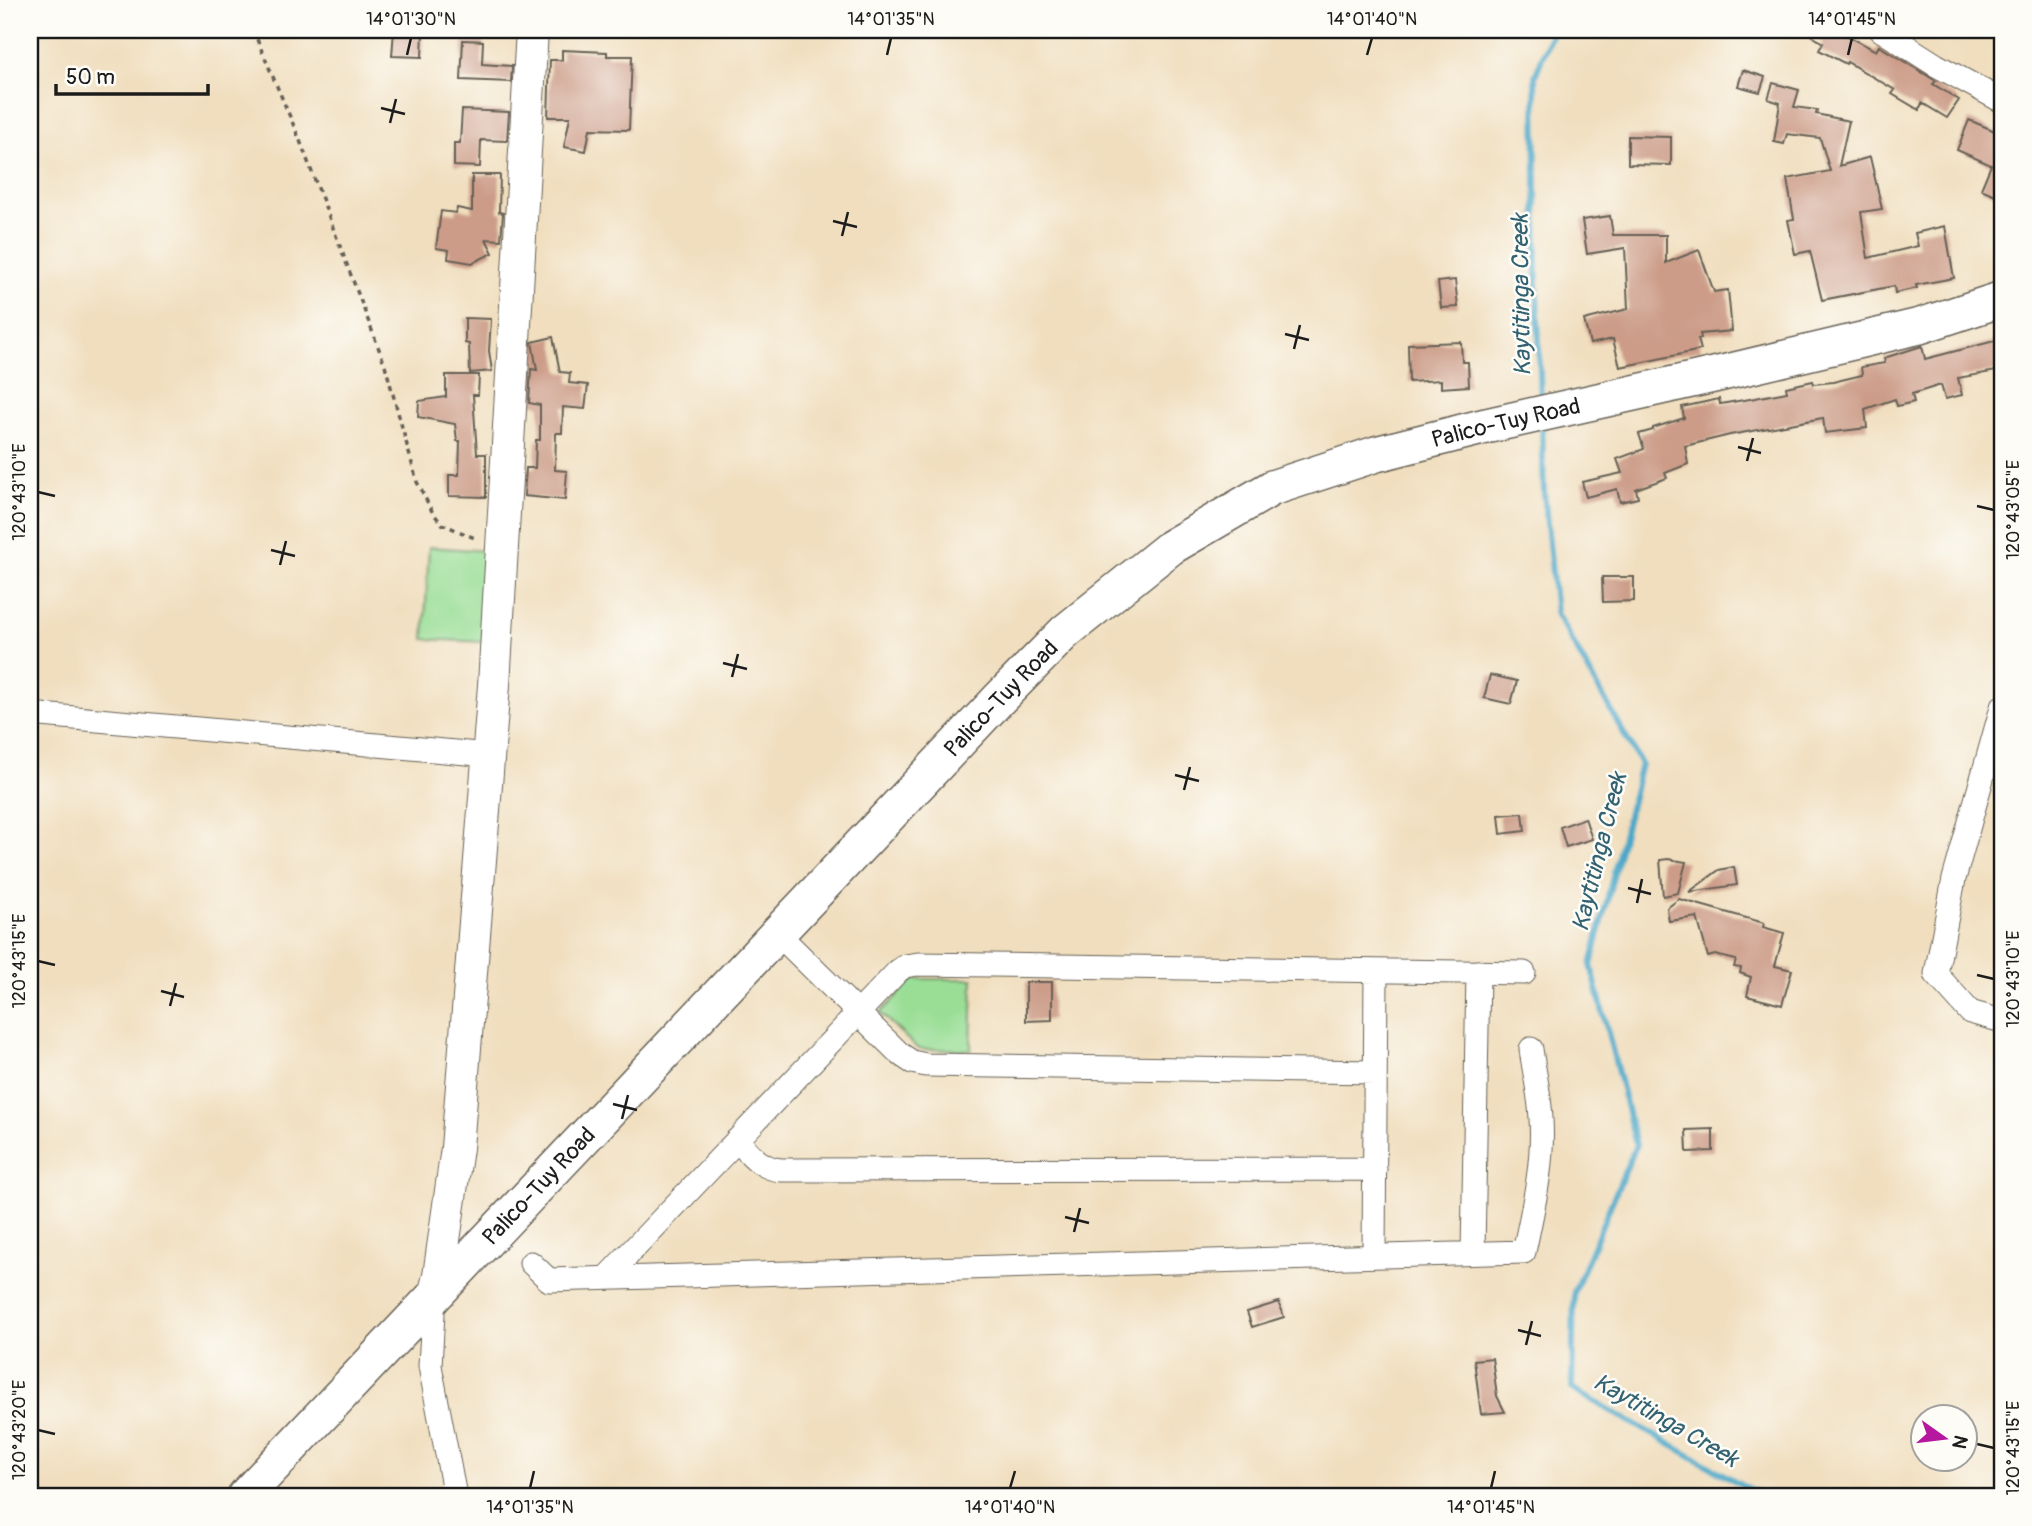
<svg xmlns="http://www.w3.org/2000/svg" width="2032" height="1526" font-family="Pangolin,sans-serif">
<style>
.green{fill:#9ade96;stroke:#5b7d59;stroke-width:2}
.lines{fill:none;stroke-linecap:round;stroke-linejoin:round}
.stream{stroke:#49a7c8;stroke-width:6}
.building{fill:#cc9c88}
.street-casing{stroke:#666055;stroke-width:25}
.secondary-casing{stroke:#666055;stroke-width:34}
.primary-casing{stroke:#666055;stroke-width:38}
.path{stroke:#666055;stroke-width:3.5;stroke-dasharray:5 5;stroke-linecap:butt}
.street{stroke:#fff;stroke-width:23}
.secondary{stroke:#fff;stroke-width:32}
.primary{stroke:#fff;stroke-width:35}
.ticks{fill:none;stroke:#1c1c1c;stroke-width:2.5}
.labels{text-anchor:middle;stroke-width:5;stroke-linejoin:round;paint-order:stroke}
.street-label{font-size:23px;fill:#1c1c1c;stroke:#fdfcf7}
.water-label{font-size:24px;font-style:italic;fill:#326272;stroke:#fdfcf7}
.neatline{fill:none;stroke:#1c1c1c;stroke-width:2.5}
.ticks-label{font-size:18px;text-anchor:middle;fill:#1c1c1c}
</style>
<rect width="100%" height="100%" fill="#fdfcf7"/>
<filter id="ink" filterUnits="userSpaceOnUse"><feTurbulence type="fractalNoise" baseFrequency=".0143" numOctaves="2"/><feDisplacementMap in="SourceGraphic" scale="14" xChannelSelector="R" yChannelSelector="G"/><feConvolveMatrix kernelMatrix="1 2 1 2 8 2 1 2 1" color-interpolation-filters="sRGB"/></filter>
<filter id="wash" filterUnits="userSpaceOnUse"><feTurbulence type="fractalNoise" baseFrequency=".00686" numOctaves="4" result="noise"/><feDisplacementMap in="SourceGraphic" scale="28" xChannelSelector="R" yChannelSelector="G"/><feGaussianBlur stdDeviation="1.57" result="paint"/><feColorMatrix in="noise" values="0 0 0 0 0 0 0 0 0 0 0 0 0 0 0 0 0 1.4 0 .05"/><feComposite in="paint" operator="in"/></filter>
<g filter="url(#wash)">
<rect width="100%" height="100%" fill="#f0debe"/>
<!-- green -->
<path class="green" d="M 429,547 L 488,551 L 483,642 L 424,639 Z
M 914,979 L 973,979 L 971,1050 L 918,1049 L 880,1013 Z"/>
<g class="lines">
<!-- stream -->
<path class="stream" d="M 1541,403 L 1537,290 L 1535,76 L 1553,30
M 1542,424 L 1544,493 L 1556,613 L 1641,764 L 1591,965 L 1636,1145 L 1574,1292 L 1572,1389 L 1762,1496"/>
</g>
<g id="blocks">
<!-- building -->
<path class="building" d="M 394,30 L 423,32 L 422,57 L 392,56 Z
M 1803,30 L 1837,30 L 1876,51 L 1879,46 L 1936,81 L 1933,84 L 1959,100 L 1947,118 L 1922,103 L 1919,110 L 1892,94 L 1895,90 L 1847,62 L 1846,64 L 1819,50 L 1823,43 Z
M 463,40 L 483,41 L 482,64 L 512,66 L 511,82 L 461,80 Z
M 562,50 L 607,52 L 607,56 L 632,56 L 629,130 L 590,129 L 586,151 L 564,147 L 570,117 L 548,117 L 550,60 L 562,60 Z
M 1743,70 L 1765,77 L 1760,92 L 1738,86 Z
M 1773,83 L 1799,90 L 1794,107 L 1817,110 L 1816,114 L 1849,121 L 1839,166 L 1870,157 L 1882,209 L 1861,212 L 1868,258 L 1918,246 L 1915,233 L 1945,226 L 1954,278 L 1916,285 L 1917,288 L 1895,293 L 1894,286 L 1822,300 L 1810,251 L 1795,254 L 1788,220 L 1794,219 L 1787,179 L 1830,171 L 1820,138 L 1787,134 L 1784,144 L 1774,142 L 1780,103 L 1768,99 Z
M 462,110 L 509,112 L 507,141 L 481,140 L 480,167 L 454,166 L 454,143 L 460,143 Z
M 1969,120 L 2002,134 L 2002,198 L 1981,189 L 1991,165 L 1957,150 Z
M 1628,136 L 1671,137 L 1671,165 L 1628,164 Z
M 472,175 L 500,175 L 499,212 L 503,213 L 501,240 L 486,239 L 493,253 L 472,263 L 448,259 L 449,250 L 436,248 L 441,211 L 456,213 L 457,208 L 472,211 Z
M 1610,216 L 1613,235 L 1666,235 L 1666,263 L 1699,250 L 1714,292 L 1728,290 L 1732,331 L 1700,334 L 1701,338 L 1698,339 L 1701,350 L 1620,367 L 1613,339 L 1590,344 L 1584,320 L 1628,309 L 1625,248 L 1587,254 L 1582,220 Z
M 1455,280 L 1458,307 L 1441,308 L 1438,282 Z
M 465,318 L 491,319 L 489,351 L 492,371 L 470,373 L 469,344 L 465,343 Z
M 553,337 L 560,372 L 570,373 L 569,383 L 588,385 L 585,409 L 563,407 L 562,433 L 556,433 L 555,470 L 567,471 L 565,500 L 524,496 L 526,468 L 535,468 L 536,440 L 540,440 L 540,405 L 529,403 L 531,369 L 537,370 L 532,342 Z
M 2002,339 L 2002,370 L 1958,378 L 1962,395 L 1945,399 L 1941,385 L 1912,394 L 1914,402 L 1897,406 L 1895,399 L 1865,409 L 1867,428 L 1825,433 L 1823,418 L 1730,435 L 1685,446 L 1688,464 L 1665,473 L 1667,478 L 1636,489 L 1638,498 L 1620,502 L 1617,489 L 1586,497 L 1582,482 L 1622,473 L 1617,459 L 1644,449 L 1639,434 L 1653,430 L 1653,428 L 1684,418 L 1682,407 L 1719,399 L 1720,404 L 1750,399 L 1787,392 L 1786,387 L 1813,381 L 1814,384 L 1833,382 L 1862,375 L 1861,367 L 1885,363 L 1884,358 L 1922,346 L 1925,359 Z
M 1461,342 L 1462,362 L 1468,362 L 1469,386 L 1441,388 L 1441,380 L 1409,382 L 1408,344 Z
M 446,375 L 479,375 L 478,395 L 473,395 L 477,454 L 486,454 L 486,497 L 449,496 L 449,475 L 459,475 L 460,441 L 457,441 L 455,424 L 418,417 L 419,401 L 446,397 Z
M 1602,577 L 1634,577 L 1634,601 L 1603,602 Z
M 1490,675 L 1517,681 L 1511,704 L 1484,698 Z
M 1523,813 L 1525,831 L 1501,834 L 1499,815 Z
M 1585,818 L 1592,839 L 1566,847 L 1560,827 Z
M 1668,859 L 1686,862 L 1678,893 L 1663,896 L 1660,860 Z
M 1734,867 L 1737,885 L 1689,892 L 1719,870 Z
M 1679,899 L 1764,923 L 1763,927 L 1784,933 L 1775,966 L 1792,970 L 1782,1005 L 1747,996 L 1751,977 L 1740,973 L 1741,968 L 1734,967 L 1736,960 L 1715,955 L 1708,957 L 1697,917 L 1669,921 L 1667,908 Z
M 1026,982 L 1052,982 L 1052,1020 L 1026,1021 Z
M 1713,1129 L 1713,1151 L 1687,1152 L 1686,1130 Z
M 1279,1302 L 1284,1317 L 1252,1327 L 1247,1312 Z
M 1492,1358 L 1497,1396 L 1505,1412 L 1481,1414 L 1474,1360 Z"/>
</g>
</g>
<g filter="url(#ink)">
<use href="#blocks" fill-opacity="0" stroke="#666055" stroke-width="2"/>
<g class="lines">
<!-- street casing -->
<g class="street-casing">
<path id="street" d="M 1881,30 L 1936,65 L 2002,101
M 2002,707 L 1954,879 L 1936,974 L 1970,1012 L 2002,1021
M 30,714 L 489,755
M 777,933 L 900,1054 L 912,1062 L 926,1065 L 1375,1072
M 737,1140 C 751,1155 761,1169 782,1170 L 1375,1169
M 1473,1253 L 1478,972
M 1374,1256 L 1376,971
M 531,1263 L 549,1280 L 1524,1252 C 1533,1208 1544,1164 1541,1119 C 1540,1095 1534,1072 1531,1049
M 606,1278 L 898,971 L 905,966 L 918,964 L 1524,973
M 434,1295 L 430,1366 L 455,1496"/>
</g>
<!-- secondary casing -->
<g class="secondary-casing">
<path id="secondary" d="M 434,1295 L 439,1276 L 457,1148 L 494,685 L 532,30"/>
</g>
<!-- primary casing -->
<g class="primary-casing">
<g id="primary">
<path id="s1" d="M 245,1496 L 1000,698 L 1065,632 L 1171,547 L 1272,488 L 1376,454 L 1486,426 L 1714,375 L 1920,326 L 2002,299"/>
</g>
</g>
<!-- path -->
<path class="path" d="M 253,30 L 299,138 L 385,365 L 417,482 L 433,513 L 442,524 L 477,539"/>
<!-- street -->
<use href="#street" class="street"/>
<!-- secondary -->
<use href="#secondary" class="secondary"/>
<!-- primary -->
<use href="#primary" class="primary"/>
</g>
</g>
<!-- ticks -->
<path class="ticks" d="M 407,55 L 411,38M 887,55 L 891,38M 1367,55 L 1372,38M 1848,55 L 1852,38M 381,108 L 405,114M 390,123 L 396,99M 833,221 L 857,227M 842,236 L 848,212M 1285,334 L 1309,340M 1294,349 L 1300,325M 1738,447 L 1761,453M 1747,461 L 1753,438M 38,492 L 55,496M 1977,506 L 1994,510M 271,550 L 295,556M 280,565 L 286,541M 723,663 L 747,669M 732,677 L 738,654M 1175,775 L 1199,781M 1184,790 L 1190,767M 1628,888 L 1651,894M 1637,903 L 1642,879M 38,961 L 55,965M 1977,975 L 1994,979M 161,991 L 184,997M 170,1006 L 176,983M 613,1104 L 637,1110M 622,1119 L 628,1095M 1065,1217 L 1089,1223M 1074,1232 L 1080,1208M 1518,1330 L 1541,1336M 1526,1345 L 1532,1321M 38,1430 L 55,1434M 1977,1444 L 1994,1448M 530,1488 L 534,1471M 1010,1488 L 1015,1471M 1491,1488 L 1495,1471"/>
<g class="labels">
<!-- street labels -->
<g class="street-label">
<text dy="8" stroke="none"><textPath href="#s1" startOffset="1687">Palico-Tuy Road</textPath></text>
<text dy="8" stroke="none"><textPath href="#s1" startOffset="1099">Palico-Tuy Road</textPath></text>
<text dy="8" stroke="none"><textPath href="#s1" startOffset="427">Palico-Tuy Road</textPath></text>
</g>
<!-- water labels -->
<g class="water-label">
<text transform="translate(1521 295) rotate(-91)" y="8">Kaytitinga Creek</text>
<text transform="translate(1599 852) rotate(-76)" y="8">Kaytitinga Creek</text>
<text transform="translate(1666 1420) rotate(30)" y="8">Kaytitinga Creek</text>
</g>
</g>
<!-- margin -->
<rect width="2032" height="1526" fill="none" stroke="#fdfcf7" stroke-width="77"/>
<!-- north arrow -->
<g transform="translate(1944 1438) rotate(104)"><circle r="33" fill="#fdfcf7" stroke="#a3a29f" stroke-width="2"/>
<path d="M0-5L12 26L0 18L-12 26Z" fill="#b5179e"/>
<text y="-10" font-size="19" font-weight="bold" text-anchor="middle" fill="#1c1c1c">N</text>
</g>
<!-- scale -->
<path d="M56 84v10h152v-10" fill="none" stroke="#1c1c1c" stroke-width="3.5"/>
<text x="66" y="84" font-size="21" fill="#1c1c1c" stroke="#fdfcf7" stroke-width="5" paint-order="stroke">50 m</text>
<rect x="38" y="38" width="1956" height="1450" class="neatline"/>
<g class="ticks-label">
<text x="411" y="25">14°01'30"N</text>
<text x="891" y="25">14°01'35"N</text>
<text x="1372" y="25">14°01'40"N</text>
<text x="1852" y="25">14°01'45"N</text>
<text transform="translate(19 492) rotate(-90)" y="6">120°43'10"E</text>
<text transform="translate(2013 510) rotate(-90)" y="6">120°43'05"E</text>
<text transform="translate(19 961) rotate(-90)" y="6">120°43'15"E</text>
<text transform="translate(2013 979) rotate(-90)" y="6">120°43'10"E</text>
<text transform="translate(19 1430) rotate(-90)" y="6">120°43'20"E</text>
<text transform="translate(2013 1448) rotate(-90)" y="6">120°43'15"E</text>
<text x="530" y="1513">14°01'35"N</text>
<text x="1010" y="1513">14°01'40"N</text>
<text x="1491" y="1513">14°01'45"N</text>
</g>
</svg>
